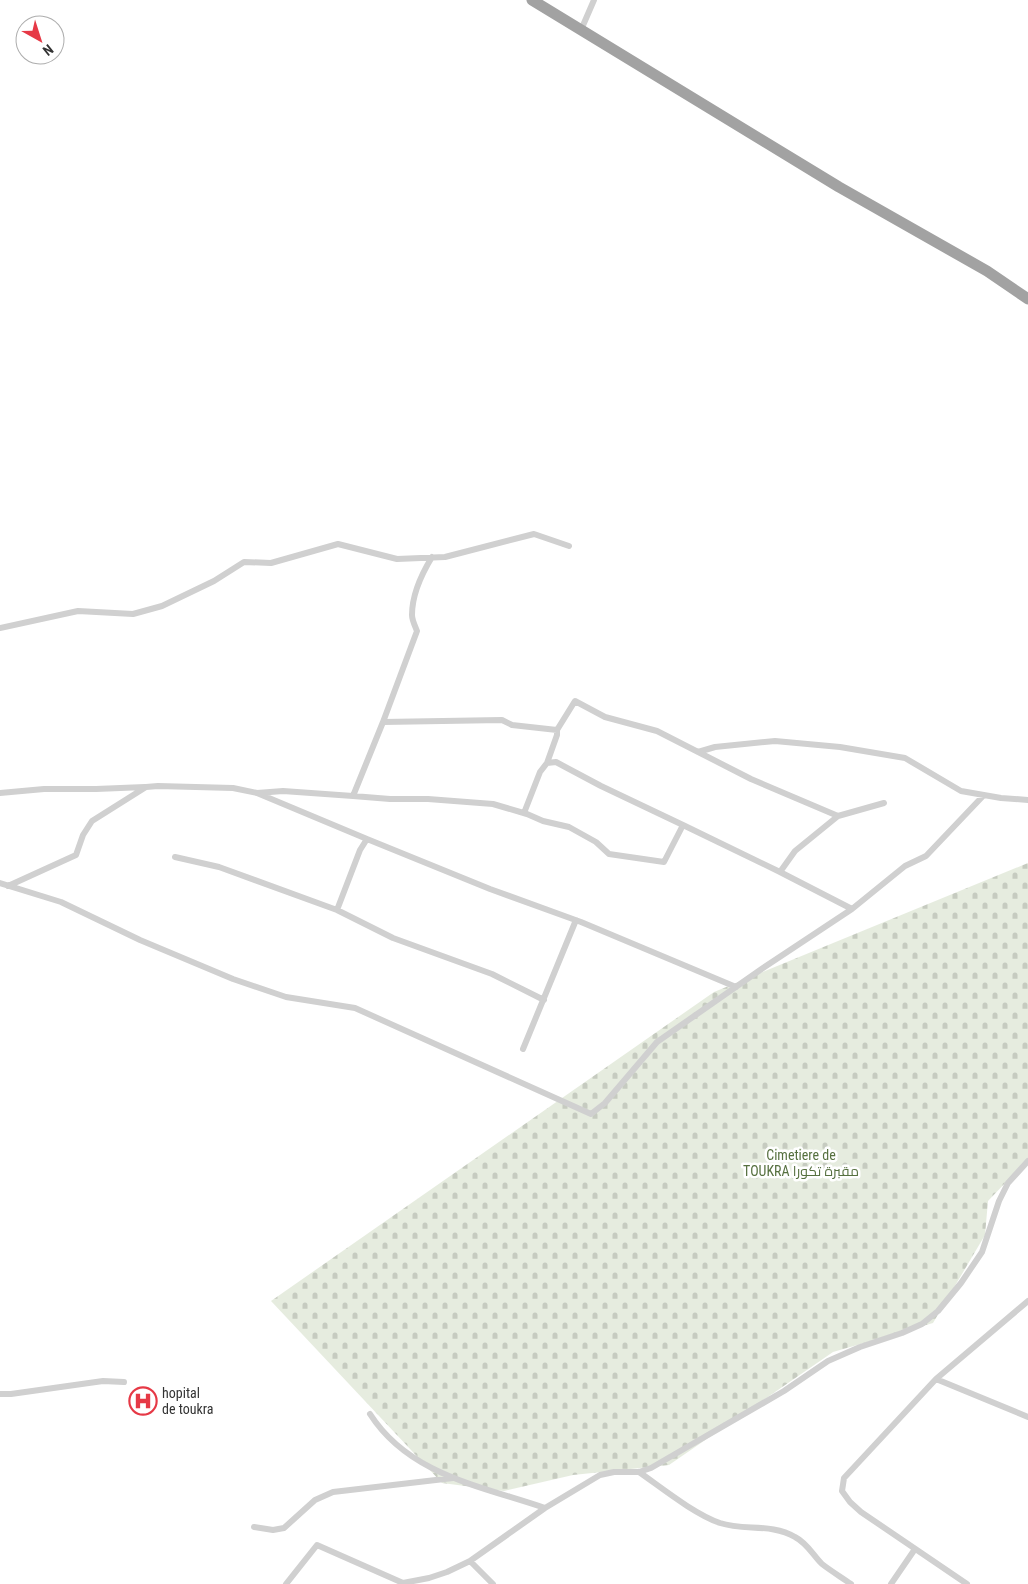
<svg xmlns="http://www.w3.org/2000/svg" width="1028" height="1584" font-family="'Roboto Condensed',Cairo,sans-serif">
<style>
.cemetery{fill:url(#cemetery-stones)}
.lines{fill:none;stroke-linecap:round;stroke-linejoin:round}
.minor{stroke:#d0d0d0;stroke-width:6}
.trunk{stroke:#a2a2a2;stroke-width:11}
.labels{text-anchor:middle;stroke-width:5;stroke-linejoin:round;paint-order:stroke}
.park-label{font-size:14px;fill:#56703f;stroke:#fff}
.poi-label{font-size:14px;fill:#333;stroke:#fff;text-anchor:start}
</style>
<defs>
<pattern id="cemetery-stones" width="16" height="16" patternUnits="userSpaceOnUse" patternTransform="scale(1.25)"><rect width="16" height="16" fill="#e6ecdf"/><path d="M2 7V4a2 2 0 0 1 4 0v3zM10 15v-3a2 2 0 0 1 4 0v3z" fill="#c6cbc0"/></pattern>
</defs>
<rect width="100%" height="100%" fill="#fff"/>
<!-- cemetery -->
<path class="cemetery" d="M 1028,863 L 1028,1159 L 988,1201 L 985,1235 L 933,1323 L 833,1352 L 669,1465 L 573,1475 L 504,1491 L 442,1483 L 271,1301 L 714,992 Z"/>
<g class="lines">
<!-- minor -->
<path class="minor" d="M 581,30 L 594,0
M 0,628 L 78,611 L 133,614 L 162,606 L 214,581 L 244,562 L 271,563 L 338,544 L 397,559 L 445,557 L 534,534 L 569,546
M 383,722 L 417,631 C 415,626 412,620 412,615 C 412,594 421,575 432,557
M 698,752 L 715,747 L 775,741 L 840,747 L 905,758 L 961,791 L 1001,798 L 1028,800
M 547,763 L 557,735 L 557,730
M 0,793 L 44,789 L 96,789 L 145,787
M 257,793 L 283,791 L 353,796 L 383,722 L 502,720 L 512,725 L 557,730 L 575,701 L 605,717 L 657,731 L 751,779 L 838,816
M 353,796 L 390,799 L 428,799 L 493,804 L 527,814 L 543,821 L 569,827 L 596,842 L 609,854 L 664,862 L 683,825 L 780,872 L 852,909 L 905,866 L 926,856 L 983,796
M 524,813 L 540,772 L 547,763 L 556,762 L 601,786 L 683,825
M 175,857 L 219,867 L 337,910 L 393,938 L 492,974 L 544,1000
M 780,872 L 795,851 L 838,816 L 884,803
M 0,883 L 61,902 L 140,940 L 233,979 L 286,997 L 355,1008 L 591,1114 L 605,1103 L 657,1042 L 763,968 L 852,909
M 8,886 L 76,855 L 83,835 L 92,821 L 146,787 L 158,786 L 233,788 L 257,793 L 367,839
M 337,910 L 360,850 L 367,839 L 490,889 L 581,922 L 736,987
M 523,1049 L 576,920
M 936,1379 L 1028,1417
M 0,1394 L 11,1394 L 103,1381 L 124,1382
M 370,1414 C 409,1475 481,1486 545,1508
M 639,1472 C 662,1488 694,1514 720,1523 C 745,1531 771,1523 795,1537 C 807,1543 813,1555 822,1564 C 831,1571 841,1577 851,1584
M 254,1527 L 273,1530 L 284,1528 L 315,1500 L 333,1492 L 453,1478
M 470,1561 L 493,1584
M 286,1584 L 317,1545 L 403,1583 L 429,1578 L 447,1572 L 470,1561 L 545,1508 L 600,1475 L 614,1472 L 639,1472 L 651,1468 L 784,1391 L 828,1361 L 860,1347 L 902,1333 L 922,1324 L 938,1311 L 961,1283 L 982,1252 L 999,1201 L 1008,1183 L 1028,1161
M 891,1584 L 915,1549
M 967,1584 L 861,1512 L 850,1502 L 842,1491 L 844,1478 L 936,1379 L 1028,1301"/>
<!-- trunk -->
<path class="trunk" d="M 532,0 L 839,187 L 987,271 L 1028,299"/>
</g>
<!-- icons -->
<defs>
<g id="hospital-ring" transform="scale(1.4375)"><circle r="9.5" fill="#fff" stroke="#e63946" stroke-width="1.5"/><path d="M-5-5h3v3.5h4V-5h3V5h-3V1.5h-4V5h-3Z" fill="#e63946"/></g>
</defs>
<g fill-rule="evenodd">
<use href="#hospital-ring" x="143" y="1401"/>
</g>
<g class="labels">
<!-- park labels -->
<g class="park-label">
<text x="801" y="1160">Cimetiere de<tspan x="801" dy="16">TOUKRA مقبرة تكورا</tspan></text>
</g>
<!-- poi labels -->
<g class="poi-label">
<text x="162" y="1398">hopital<tspan x="162" dy="16">de toukra</tspan></text>
</g>
</g>
<!-- north arrow -->
<g transform="translate(40 40) rotate(141)"><circle r="24" fill="#ffffff" stroke="#adadad"/>
<path d="M0-4L9 19L0 12L-9 19Z" fill="#e63946"/>
<text y="-8" font-size="14" font-weight="bold" text-anchor="middle" fill="#333333">N</text>
</g>
</svg>
